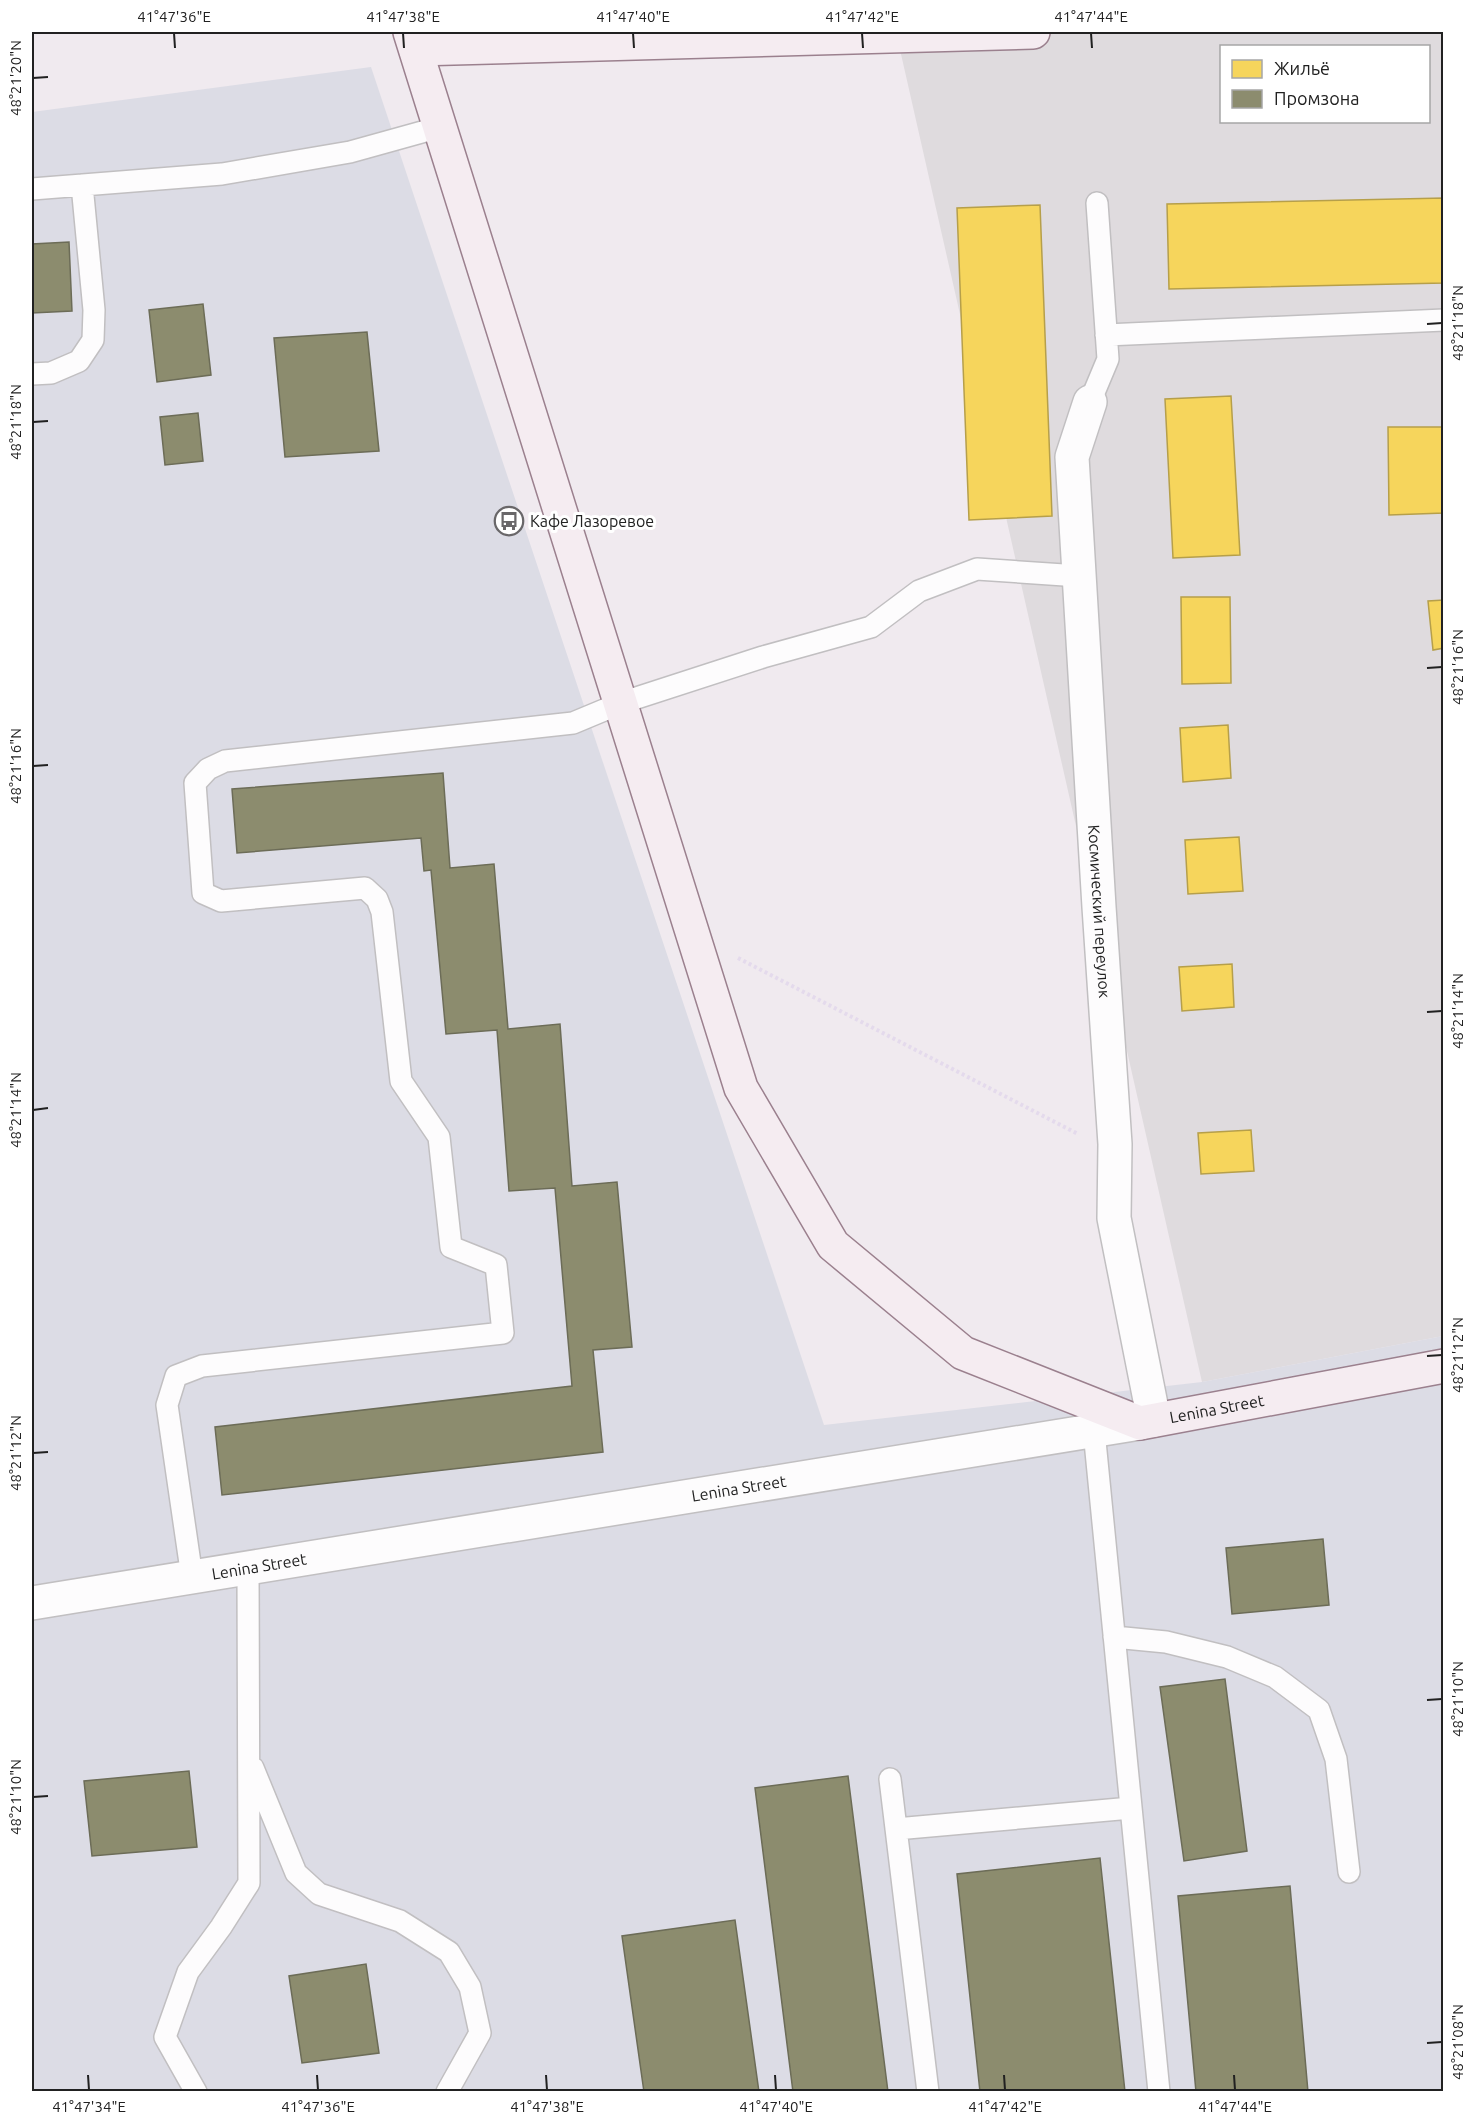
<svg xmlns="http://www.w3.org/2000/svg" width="1475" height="2123" font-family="Ubuntu,sans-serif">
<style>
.residential{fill:#dfdbde;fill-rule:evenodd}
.industrial{fill:#dcdce5}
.homes{fill:#f6d55c;stroke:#b69f4a;stroke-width:1.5}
.industry{fill:#8c8c6e;stroke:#6c6c57;stroke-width:1.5}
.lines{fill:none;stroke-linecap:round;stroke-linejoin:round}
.service-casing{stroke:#c1bfc1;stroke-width:24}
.minor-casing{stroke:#c1bfc1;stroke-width:36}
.secondary-casing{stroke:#9b808e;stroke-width:36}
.path{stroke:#e4daec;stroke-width:4;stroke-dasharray:3 3;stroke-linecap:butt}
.service{stroke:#fdfcfd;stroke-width:21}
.minor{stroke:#fdfcfd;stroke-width:33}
.secondary{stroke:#f5ecf1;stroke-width:33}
.ticks{fill:none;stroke:#212121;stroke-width:2}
.labels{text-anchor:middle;stroke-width:6;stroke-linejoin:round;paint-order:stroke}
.poi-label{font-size:16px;fill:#212121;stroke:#fff;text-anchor:start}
.street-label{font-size:16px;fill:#212121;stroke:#fff}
.neatline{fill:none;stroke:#212121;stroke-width:2}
.ticks-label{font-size:15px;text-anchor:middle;fill:#212121}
</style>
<rect width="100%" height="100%" fill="#f0eaef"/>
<!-- residential -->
<path class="residential" d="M 896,32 L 1443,32 L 1443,1336 L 1202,1382 ZM 1222,46 L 1428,46 L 1428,122 L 1222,122 Z"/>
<!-- industrial -->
<path class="industrial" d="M 371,67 L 824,1425 L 1202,1382 L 1443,1336 L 1443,2091 L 32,2091 L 32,112 Z"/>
<!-- homes -->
<path class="homes" d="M 1444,198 L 1444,283 L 1169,289 L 1167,204 Z
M 1040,205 L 1052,516 L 969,520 L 957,208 Z
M 1231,396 L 1240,555 L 1173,558 L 1165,399 Z
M 1388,427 L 1444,427 L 1444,513 L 1389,515 Z
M 1181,597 L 1230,597 L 1231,683 L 1182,684 Z
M 1444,600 L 1444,648 L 1433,650 L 1428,601 Z
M 1228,725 L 1231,778 L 1183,782 L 1180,728 Z
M 1239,837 L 1243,891 L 1188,894 L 1185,840 Z
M 1232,964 L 1234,1007 L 1182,1011 L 1179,967 Z
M 1251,1130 L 1254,1171 L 1201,1174 L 1198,1133 Z"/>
<!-- industry -->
<path class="industry" d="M 69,242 L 72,311 L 32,313 L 32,244 Z
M 203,304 L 211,375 L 157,382 L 149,310 Z
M 367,332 L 379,451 L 285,457 L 274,338 Z
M 198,413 L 203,461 L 165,465 L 160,417 Z
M 443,773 L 450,868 L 494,864 L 508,1029 L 560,1024 L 572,1186 L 617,1182 L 632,1347 L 593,1350 L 603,1452 L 222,1495 L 215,1427 L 572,1386 L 555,1188 L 509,1191 L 497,1030 L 446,1034 L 431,870 L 424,871 L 421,838 L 237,853 L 232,789 Z
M 1323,1539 L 1329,1605 L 1232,1614 L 1226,1548 Z
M 1225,1679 L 1247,1851 L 1184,1861 L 1160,1687 Z
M 189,1771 L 197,1847 L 92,1856 L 84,1781 Z
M 848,1776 L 888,2092 L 793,2092 L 755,1788 Z
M 1100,1858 L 1125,2092 L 980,2092 L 957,1874 Z
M 1290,1886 L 1308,2092 L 1196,2092 L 1178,1896 Z
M 735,1920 L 759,2092 L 644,2092 L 622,1936 Z
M 366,1964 L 379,2053 L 302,2063 L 289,1976 Z"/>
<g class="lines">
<!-- service casing -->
<g class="service-casing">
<path id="service" d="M 32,189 L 222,174 L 350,152 L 440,127
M 1106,335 L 1444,320
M 32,374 L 51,373 L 79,361 L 93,340 L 94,310 L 82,185
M 1090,402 L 1108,359 L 1097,203
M 1094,1431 L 1159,2092
M 192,1577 L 167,1405 L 176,1376 L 202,1366 L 503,1333 L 496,1265 L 451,1247 L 439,1137 L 401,1081 L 382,912 L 377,899 L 365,888 L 221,901 L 203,893 L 195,783 L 208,769 L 225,761 L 573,723 L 621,703 L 763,657 L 871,627 L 919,591 L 977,569 L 1079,576
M 1114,1637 L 1166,1642 L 1227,1657 L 1275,1677 L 1319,1710 L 1336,1759 L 1349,1872
M 253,1768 L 296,1873 L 319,1894 L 400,1921 L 449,1952 L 470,1987 L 480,2033 L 447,2092
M 890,1779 L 928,2092
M 896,1829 L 1131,1808
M 196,2092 L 165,2037 L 188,1972 L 221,1927 L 249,1883 L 248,1568"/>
</g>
<!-- minor casing -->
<g class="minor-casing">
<g id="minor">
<path id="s1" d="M 1090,402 L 1072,457 L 1099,907 L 1115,1144 L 1114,1218 L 1154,1420"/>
<path id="s2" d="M 32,1603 L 1140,1423"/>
</g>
</g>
<!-- secondary casing -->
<g class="secondary-casing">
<g id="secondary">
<path id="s3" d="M 410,32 L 741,1088 L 833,1245 L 963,1353 L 1140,1423 L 1444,1366"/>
<path d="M 416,49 L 1033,32"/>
</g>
</g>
<!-- path -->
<path class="path" d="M 738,958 L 1078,1134"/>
<!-- service -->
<use href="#service" class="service"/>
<!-- minor -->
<use href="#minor" class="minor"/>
<!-- secondary -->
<use href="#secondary" class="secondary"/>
</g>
<!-- ticks -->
<path class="ticks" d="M 174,33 L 175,48M 403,33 L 404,48M 633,33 L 634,48M 862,33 L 863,48M 1091,33 L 1092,48M 33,78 L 48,77M 1427,324 L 1442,323M 33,422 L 48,421M 1427,668 L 1442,667M 33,766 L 48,765M 1427,1012 L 1442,1011M 33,1110 L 48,1108M 1427,1356 L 1442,1355M 33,1453 L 48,1452M 1427,1700 L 1442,1699M 33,1797 L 48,1796M 1427,2043 L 1442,2042M 88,2075 L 89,2090M 317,2075 L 318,2090M 546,2075 L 547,2090M 775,2075 L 776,2090M 1004,2075 L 1005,2090M 1234,2075 L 1235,2090"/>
<!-- icons -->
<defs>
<g id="bus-ring" transform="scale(1.5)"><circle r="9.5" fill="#fff" stroke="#696769" stroke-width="1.5"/><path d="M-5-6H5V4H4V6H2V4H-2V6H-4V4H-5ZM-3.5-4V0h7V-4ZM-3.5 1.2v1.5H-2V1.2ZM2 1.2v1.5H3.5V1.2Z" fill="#696769"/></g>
</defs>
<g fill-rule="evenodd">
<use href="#bus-ring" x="509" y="521"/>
</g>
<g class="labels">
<!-- poi labels -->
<g class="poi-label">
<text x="530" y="527">Кафе Лазоревое</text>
</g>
<!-- street labels -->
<g class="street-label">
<text dy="6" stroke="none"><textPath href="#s1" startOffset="513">Космический переулок</textPath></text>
<text dy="6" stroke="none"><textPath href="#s3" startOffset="1726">Lenina Street</textPath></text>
<text dy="6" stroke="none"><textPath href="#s2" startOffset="716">Lenina Street</textPath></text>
<text dy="6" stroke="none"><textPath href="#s2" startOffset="230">Lenina Street</textPath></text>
</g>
</g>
<!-- border -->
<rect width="1475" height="2123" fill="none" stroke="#ffffff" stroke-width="66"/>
<!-- legend -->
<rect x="1220" y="45" width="210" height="78" fill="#ffffff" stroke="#a6a6a6" stroke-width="1.5"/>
<rect x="1232" y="60" width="30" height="18" fill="#f6d55c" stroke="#a6a6a6" stroke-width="1.5"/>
<text x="1274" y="75" font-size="18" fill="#212121">Жильё</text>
<rect x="1232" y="90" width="30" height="18" fill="#8c8c6e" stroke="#a6a6a6" stroke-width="1.5"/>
<text x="1274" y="105" font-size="18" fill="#212121">Промзона</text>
<rect x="33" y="33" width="1409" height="2057" class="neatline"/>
<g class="ticks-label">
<text x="174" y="22">41°47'36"E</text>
<text x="403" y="22">41°47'38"E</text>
<text x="633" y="22">41°47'40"E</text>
<text x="862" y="22">41°47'42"E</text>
<text x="1091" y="22">41°47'44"E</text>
<text transform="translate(16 78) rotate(-90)" y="5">48°21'20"N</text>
<text transform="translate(1458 323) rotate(-90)" y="5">48°21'18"N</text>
<text transform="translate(16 422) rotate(-90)" y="5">48°21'18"N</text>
<text transform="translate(1458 667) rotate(-90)" y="5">48°21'16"N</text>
<text transform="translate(16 766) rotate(-90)" y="5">48°21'16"N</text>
<text transform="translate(1458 1011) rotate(-90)" y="5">48°21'14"N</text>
<text transform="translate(16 1110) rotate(-90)" y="5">48°21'14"N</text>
<text transform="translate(1458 1355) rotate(-90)" y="5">48°21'12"N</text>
<text transform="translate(16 1453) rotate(-90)" y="5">48°21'12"N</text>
<text transform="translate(1458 1699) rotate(-90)" y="5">48°21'10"N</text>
<text transform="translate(16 1797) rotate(-90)" y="5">48°21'10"N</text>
<text transform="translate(1458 2042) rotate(-90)" y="5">48°21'08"N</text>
<text x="89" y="2112">41°47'34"E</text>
<text x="318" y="2112">41°47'36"E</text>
<text x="547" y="2112">41°47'38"E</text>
<text x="776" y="2112">41°47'40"E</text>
<text x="1005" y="2112">41°47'42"E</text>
<text x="1235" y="2112">41°47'44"E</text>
</g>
</svg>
